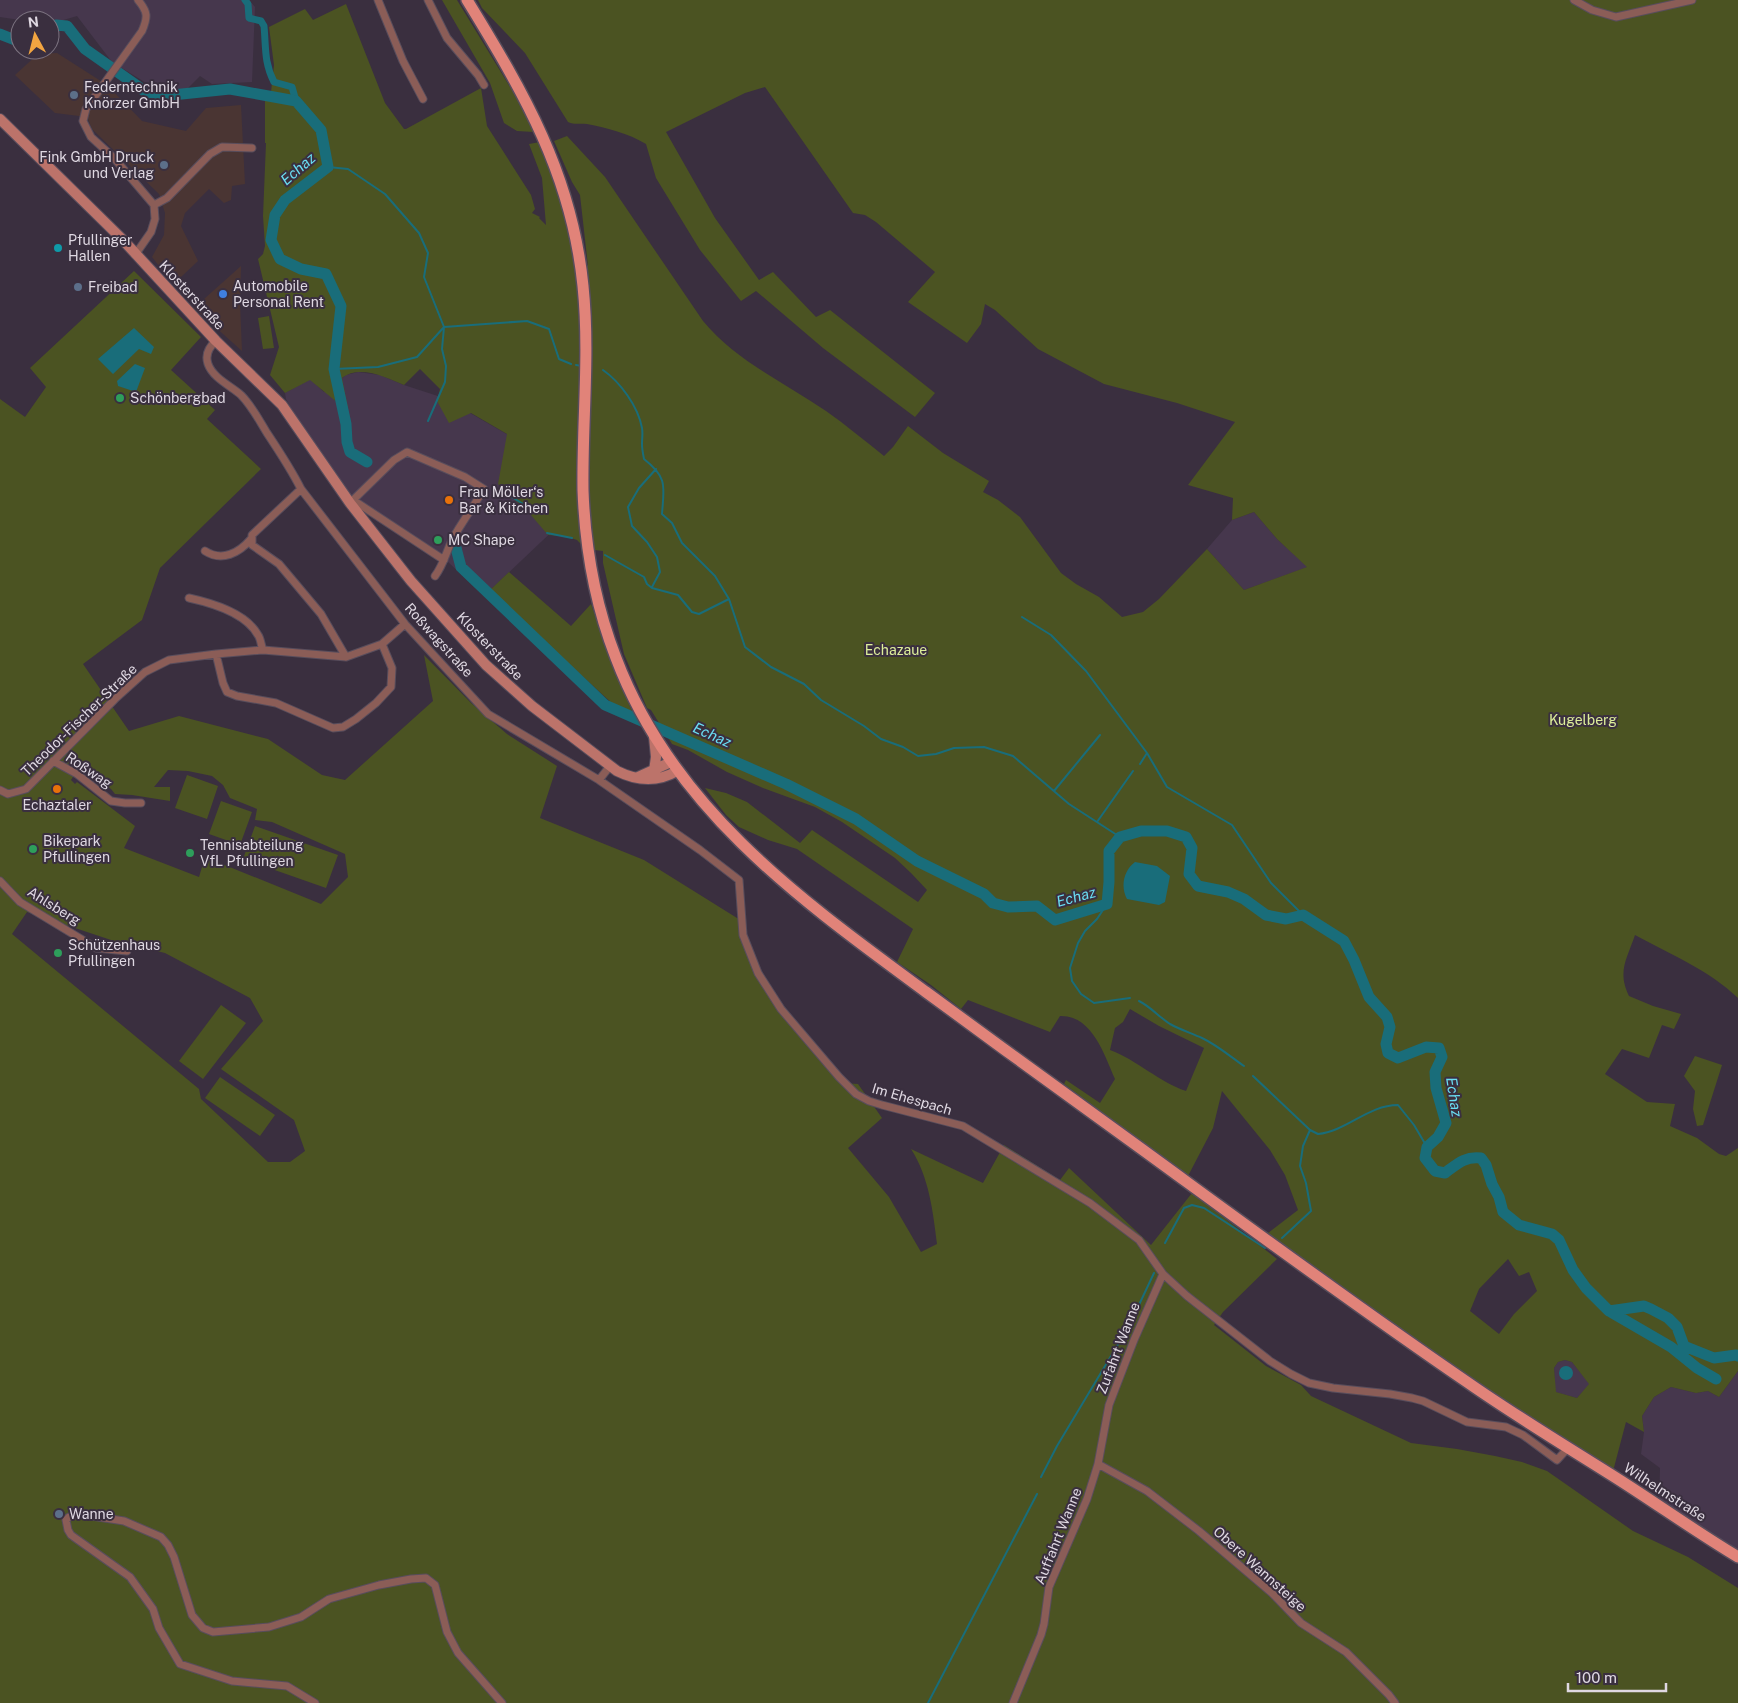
<svg xmlns="http://www.w3.org/2000/svg" width="1738" height="1703" font-family="'Public Sans',sans-serif">
<style>
.commercial{fill:#4a3533}
.built{fill:#46374d}
.green{fill:#4b5322;fill-rule:evenodd}
.water{fill:#196d7a}
.lines{fill:none;stroke-linecap:round;stroke-linejoin:round}
.stream{stroke:#196d7a;stroke-width:2}
.canal{stroke:#196d7a;stroke-width:7}
.river{stroke:#196d7a;stroke-width:11}
.minor-casing{stroke:#584d5c;stroke-width:9}
.secondary-casing{stroke:#584d5c;stroke-width:12}
.primary-casing{stroke:#584d5c;stroke-width:14}
.minor{stroke:#8b5d57;stroke-width:7}
.secondary{stroke:#bc736a;stroke-width:10}
.primary{stroke:#e18379;stroke-width:11}
.service-dot{fill:#5c6f8a;stroke:#3a2f3f;stroke-width:2}
.culture-dot{fill:#0f9aa8;stroke:#3a2f3f;stroke-width:2}
.shop-dot{fill:#3f7fe0;stroke:#3a2f3f;stroke-width:2}
.leisure-dot{fill:#2e9e5b;stroke:#3a2f3f;stroke-width:2}
.food-dot{fill:#e8710a;stroke:#3a2f3f;stroke-width:2}
.labels{text-anchor:middle;stroke-width:4;stroke-linejoin:round;paint-order:stroke}
.poi-label{font-size:14px;fill:#dfd8e2;stroke:#3a2f3f;text-anchor:start}
.street-label{font-size:14px;fill:#dfd8e2;stroke:#3a2f3f}
.park-label{font-size:14px;fill:#ddee9a;stroke:#3a2f3f}
.water-label{font-size:15px;font-style:italic;fill:#6addf2;stroke:#3a2f3f}
</style>
<rect width="100%" height="100%" fill="#3a2f3f"/>
<!-- commercial -->
<path class="commercial" d="M 57,53 L 107,85 L 142,121 L 186,131 L 206,108 L 241,105 L 245,184 L 232,186 L 231,200 L 224,203 L 209,189 L 185,213 L 181,226 L 198,261 L 181,277 L 170,280 L 152,257 L 164,235 L 165,213 L 159,194 L 92,129 L 87,117 L 55,113 L 15,75 L 38,54 Z
M 241,266 L 240,303 L 242,351 L 194,308 Z"/>
<!-- built -->
<path class="built" d="M 0,0 L 249,0 L 255,7 L 252,82 L 212,84 L 200,76 L 186,90 L 156,89 L 112,62 L 77,16 L 50,24 L 50,20 L 20,20 L 0,17 Z
M 358,372 L 380,375 L 404,385 L 444,398 L 524,444 L 561,523 L 484,596 L 447,561 L 351,498 L 296,417 L 286,399 L 285,393 L 310,379 L 324,392 L 346,375 Z
M 1254,512 L 1277,539 L 1308,567 L 1244,590 L 1207,549 L 1232,520 Z
M 1565,1360 L 1572,1362 L 1590,1384 L 1577,1398 L 1555,1392 L 1554,1368 L 1558,1362 Z
M 1738,1371 L 1738,1557 L 1659,1505 L 1660,1468 L 1641,1454 L 1644,1432 L 1642,1416 L 1654,1397 L 1671,1387 L 1696,1393 L 1708,1391 L 1719,1397 Z"/>
<!-- green -->
<path class="green" d="M 442,0 L 457,0 L 513,92 L 534,132 L 517,131 L 504,123 L 490,83 Z
M 478,0 L 1738,0 L 1738,998 C 1709,970 1670,954 1635,935 C 1627,959 1617,971 1629,996 L 1653,1006 L 1681,1014 L 1674,1029 L 1662,1025 L 1649,1058 L 1622,1049 L 1605,1074 L 1647,1102 L 1675,1104 L 1670,1126 L 1697,1138 L 1719,1154 L 1726,1156 L 1738,1148 L 1738,1371 L 1719,1397 L 1708,1391 L 1696,1393 L 1671,1387 L 1654,1397 L 1642,1416 L 1644,1432 L 1626,1422 L 1612,1475 L 1268,1241 L 1268,1233 L 1298,1210 L 1285,1175 L 1270,1150 L 1222,1091 L 1213,1128 L 1188,1176 L 1064,1084 L 1066,1080 L 1100,1103 L 1115,1079 C 1104,1054 1092,1015 1060,1016 L 1050,1032 L 968,1000 L 961,1009 L 931,985 L 897,962 L 913,929 L 797,849 L 768,840 L 739,827 L 726,815 L 705,788 L 726,793 L 747,802 L 800,843 L 812,830 L 918,902 L 927,890 L 911,873 L 895,858 L 842,822 L 815,807 L 763,788 L 727,772 L 688,750 L 672,744 L 651,710 L 647,708 L 624,654 L 603,563 L 603,551 L 586,549 L 577,540 L 564,536 L 548,535 L 530,514 L 498,484 L 507,434 L 471,413 L 449,423 L 437,401 L 440,389 L 420,369 L 404,385 C 387,378 360,364 342,378 L 348,408 L 344,408 L 310,380 L 285,393 L 270,375 L 279,347 L 258,259 L 263,254 L 265,246 L 263,216 L 266,143 L 265,143 L 265,98 L 270,101 L 274,65 L 269,27 L 305,9 L 313,20 L 346,4 L 385,103 L 404,129 L 406,129 L 481,88 L 487,126 L 531,195 L 535,209 L 532,213 L 540,217 L 539,218 L 546,225 L 542,178 L 529,144 L 540,142 L 560,190 L 572,250 L 588,266 L 580,195 L 572,182 L 554,141 L 567,136 L 605,177 L 703,321 C 736,361 784,382 826,411 C 846,425 865,441 884,456 L 893,447 L 908,426 L 943,453 L 989,481 L 983,492 L 998,500 L 1020,517 L 1061,573 L 1076,584 L 1099,597 L 1122,617 L 1143,612 L 1159,599 L 1207,549 L 1244,590 L 1307,567 L 1277,539 L 1254,512 L 1232,520 L 1233,498 L 1188,485 L 1235,422 L 1177,403 L 1104,384 L 1038,349 L 995,310 L 985,304 L 981,324 L 967,343 L 908,302 L 935,272 L 876,222 L 865,215 L 853,213 L 765,87 L 745,93 L 666,132 L 715,218 L 759,280 L 773,272 L 816,317 L 830,310 L 935,393 L 915,417 L 823,348 L 756,291 L 741,301 L 700,250 L 656,178 L 646,144 C 628,133 607,128 587,124 C 579,123 575,125 568,122 L 525,53 L 482,8 ZM 1130,1009 L 1159,1026 L 1204,1048 L 1186,1091 C 1159,1082 1137,1060 1110,1050 L 1115,1028 L 1123,1022 ZM 1508,1259 L 1519,1276 L 1529,1272 L 1537,1291 L 1514,1314 L 1499,1334 L 1470,1311 L 1479,1289 ZM 1565,1360 L 1572,1362 L 1589,1384 L 1577,1398 L 1556,1392 L 1554,1368 L 1558,1362 Z
M 134,271 L 201,337 L 171,370 L 215,410 L 207,419 L 261,469 L 160,568 L 142,620 L 83,664 L 129,731 L 179,716 L 268,739 L 322,775 L 345,780 L 433,701 L 424,655 L 471,703 L 507,734 L 557,766 L 540,818 L 644,860 L 737,918 L 742,918 L 749,954 L 781,1009 L 844,1083 L 858,1084 L 882,1118 L 848,1148 L 889,1197 L 921,1252 L 937,1244 C 933,1211 929,1177 911,1149 L 983,1183 L 1004,1145 L 1060,1180 L 1069,1168 L 1151,1245 L 1192,1193 L 1277,1259 L 1223,1312 L 1214,1325 L 1266,1366 L 1301,1385 L 1311,1396 L 1411,1443 L 1457,1449 L 1495,1456 L 1522,1462 L 1547,1471 L 1633,1531 L 1688,1557 L 1738,1588 L 1738,1703 L 0,1703 L 0,399 L 25,417 L 46,387 L 30,368 ZM 80,766 L 111,789 L 115,794 L 132,795 L 170,801 L 170,787 L 154,787 L 168,770 L 188,771 L 212,776 L 223,785 L 230,798 L 257,809 L 255,820 L 272,822 L 345,854 L 348,877 L 321,904 L 205,857 L 199,877 L 124,848 L 135,826 L 77,782 L 75,784 L 71,780 ZM 27,912 L 111,940 L 165,953 L 250,998 L 263,1021 L 221,1069 L 294,1120 L 305,1151 L 290,1162 L 268,1162 L 201,1099 L 199,1089 L 12,934 Z
M 269,316 L 274,348 L 263,349 L 258,318 Z
M 509,572 L 571,626 L 591,604 L 617,677 L 633,713 L 615,706 L 489,591 Z
M 187,775 L 218,786 L 207,819 L 175,808 Z
M 221,801 L 252,812 L 240,845 L 209,834 Z
M 255,826 L 338,855 L 326,888 L 243,859 Z
M 221,1005 L 246,1023 L 203,1079 L 179,1061 Z
M 1695,1056 L 1722,1065 L 1703,1125 L 1697,1126 L 1693,1109 L 1695,1091 L 1684,1076 Z
M 220,1077 L 275,1115 L 260,1136 L 205,1098 Z"/>
<!-- water -->
<path class="water" d="M 134,328 L 154,347 L 151,354 L 139,349 L 113,374 L 98,359 Z
M 135,364 L 145,368 L 136,392 L 118,386 L 117,381 Z
M 1135,862 L 1157,866 L 1170,876 L 1165,902 L 1159,905 L 1127,899 C 1120,886 1124,870 1135,862 Z
M1559 1373a7 7 0 1 1 14 0a7 7 0 1 1-14 0Z"/>
<g class="lines">
<!-- stream -->
<path class="stream" d="M 328,167 L 348,169 L 385,194 L 419,233 L 428,253 L 424,277 L 444,327 L 417,357 L 378,367 L 334,369
M 576,365 L 582,366
M 603,370 C 620,382 638,406 642,428 C 643,433 642,438 642,444 C 642,449 643,454 644,459 C 668,478 664,486 662,514 L 672,523 L 682,543 L 715,576 L 729,599 L 745,647 L 771,667 L 804,684 L 821,700 L 864,726 L 881,739 L 903,747 L 918,756 L 936,754 L 954,748 L 984,747 L 1013,756 L 1069,804 L 1120,837
M 428,421 L 445,382 L 446,366 L 442,349 L 444,327 L 527,321 L 549,329 L 559,359 L 571,364
M 503,492 L 525,505
M 547,533 L 572,538
M 605,555 L 644,577 L 647,584 L 652,588 L 678,595 L 692,612 L 699,614 L 729,599
M 652,587 L 660,572 L 657,557 L 647,542 L 632,526 L 628,507 L 639,488 L 656,469
M 1022,617 L 1051,635 L 1086,671 L 1147,753 L 1167,787 L 1232,825 L 1271,883 L 1303,915
M 1140,764 L 1147,753
M 1054,791 L 1100,735
M 1097,822 L 1133,771
M 1107,904 L 1097,919 L 1085,931 L 1078,943 L 1070,968 L 1072,981 L 1081,994 L 1094,1003 L 1130,998
M 1139,1001 C 1151,1007 1159,1017 1170,1024 C 1181,1030 1191,1033 1202,1038 C 1217,1045 1231,1057 1244,1066
M 1253,1076 L 1310,1130 L 1318,1134 C 1347,1131 1368,1105 1398,1105 L 1414,1125 L 1427,1147
M 1282,1238 L 1311,1211 L 1306,1183 L 1300,1166 L 1303,1146 L 1310,1130
M 1165,1243 L 1184,1208 L 1192,1205 L 1204,1208 L 1265,1248
M 1041,1477 L 1057,1446 L 1129,1326 L 1154,1273
M 928,1703 L 1037,1494"/>
<!-- canal -->
<path class="canal" d="M 245,0 L 248,4 L 249,18 L 261,21 L 264,26 C 266,47 264,63 274,82 L 292,87 L 296,101"/>
<!-- river -->
<path class="river" d="M 50,33 L 56,25 L 67,26 L 85,49 L 153,97 L 230,89 L 296,101 L 321,130 L 328,167 L 285,200 L 275,215 L 271,240 L 280,259 L 301,269 L 326,274 L 341,306 L 334,369 L 346,424 L 347,442 L 350,452 L 367,462
M 0,34 L 20,42
M 456,548 L 461,567 L 605,705 L 786,784 L 856,819 L 917,861 L 984,894 L 993,903 L 1008,907 L 1037,906 L 1055,920 L 1107,904 L 1109,882 L 1109,851 L 1120,837 L 1141,831 L 1167,831 L 1186,837 L 1192,848 L 1189,874 L 1198,886 L 1228,892 L 1244,899 L 1266,915 L 1286,919 L 1303,915 L 1344,941 L 1354,960 L 1369,997 L 1387,1017 L 1390,1027 L 1386,1044 L 1388,1053 L 1398,1058 L 1426,1047 L 1439,1048 L 1442,1057 L 1435,1072 L 1436,1088 L 1446,1123 L 1438,1137 L 1427,1147 L 1425,1158 L 1435,1171 L 1445,1173 C 1457,1164 1465,1156 1481,1158 L 1486,1165 L 1492,1184 L 1499,1197 L 1503,1212 L 1519,1225 L 1552,1234 L 1559,1240 L 1573,1270 L 1586,1288 L 1609,1311 L 1644,1306 L 1651,1309 L 1668,1318 L 1677,1327 L 1684,1346 L 1714,1358 L 1736,1355 L 1738,1356
M 1609,1311 L 1671,1347 L 1697,1368 L 1716,1379"/>
<!-- minor casing -->
<g class="minor-casing">
<path id="minor" d="M 378,0 L 403,61 L 423,99
M 428,0 L 447,38 L 478,75 L 484,85
M 1574,0 L 1592,10 L 1616,17 L 1692,0
M 154,205 L 167,198 L 210,154 L 222,147 L 252,148
M 135,255 L 151,232 L 155,219 L 154,205 L 114,158 L 91,137 L 83,121 L 86,109 L 142,31 C 148,17 148,12 138,0
M 216,341 C 209,347 205,355 208,364 C 213,378 231,386 241,395 C 252,406 259,420 267,433 C 279,451 291,469 301,489 L 405,624 L 488,714 L 599,780 L 700,850 L 739,880 L 743,935 L 758,973 L 781,1009 L 839,1077 L 856,1094 L 869,1101 L 882,1105 L 963,1126 L 1090,1203 L 1139,1240 L 1163,1274 L 1187,1296 L 1270,1361 L 1291,1374 L 1309,1383 L 1333,1388 L 1390,1394 L 1412,1398 L 1423,1401 L 1467,1422 L 1506,1427 L 1523,1435 L 1557,1460 L 1568,1448
M 301,489 L 252,535 L 252,545 L 279,564 L 321,614 L 346,657
M 353,500 L 444,560
M 350,503 L 394,460 L 407,452 L 465,477 L 484,489 C 475,504 465,518 456,533 C 447,547 445,563 435,576
M 205,551 C 222,562 239,553 251,539
M 189,598 C 212,603 246,613 258,635 C 261,639 261,646 263,650
M 216,654 L 223,683 L 227,692 L 237,696 L 276,703 L 333,728 L 343,727 L 356,719 L 376,703 L 391,687 L 392,668 L 382,644
M 53,761 L 77,774 L 111,801 L 125,803 L 141,803
M 599,780 L 610,766
M 0,790 L 8,794 L 26,789 L 115,699 L 145,672 L 169,660 L 216,654 L 263,650 L 346,657 L 382,644 L 405,624
M 0,881 L 20,902 L 96,948 L 127,951
M 1098,1464 L 1147,1491 L 1199,1531 L 1272,1593 L 1301,1623 L 1346,1652 L 1389,1695 L 1395,1703
M 315,1703 L 287,1686 L 232,1681 L 180,1664 L 159,1628 L 153,1609 L 130,1577 L 71,1535 L 68,1530 L 66,1520 L 69,1517 L 79,1514 L 124,1521 L 161,1537 L 168,1545 L 174,1557 L 192,1615 L 203,1628 L 213,1632 L 269,1627 L 301,1617 L 329,1599 L 379,1585 L 411,1579 L 426,1578 L 435,1585 L 447,1632 L 458,1653 L 502,1703
M 1013,1703 L 1041,1635 L 1044,1624 L 1049,1587 L 1087,1499 L 1098,1464 L 1109,1405 L 1134,1340 L 1163,1274"/>
</g>
<!-- secondary casing -->
<g class="secondary-casing">
<path id="secondary" d="M 0,119 L 123,240 L 216,341 L 282,405 L 350,503 L 411,581 L 486,665 L 532,706 L 617,771 C 637,781 658,782 677,771
M 654,771 L 656,757 L 654,737
M 638,777 L 671,762"/>
</g>
<!-- primary casing -->
<g class="primary-casing">
<path id="primary" d="M 467,0 C 524,93 572,175 583,286 C 590,354 582,422 583,490 C 585,548 595,604 616,658 C 673,809 801,900 926,992 C 998,1045 1071,1098 1143,1150 C 1250,1228 1357,1307 1467,1382 C 1517,1417 1569,1448 1621,1481 C 1660,1506 1698,1533 1738,1557"/>
</g>
<!-- minor -->
<use href="#minor" class="minor"/>
<!-- secondary -->
<use href="#secondary" class="secondary"/>
<!-- primary -->
<use href="#primary" class="primary"/>
</g>
<!-- markers -->
<g class="service-dot">
<circle cx="74" cy="95" r="5"/>
<circle cx="164" cy="165" r="5"/>
<circle cx="78" cy="287" r="5"/>
<circle cx="59" cy="1514" r="5"/>
</g>
<circle class="culture-dot" cx="58" cy="248" r="5"/>
<circle class="shop-dot" cx="223" cy="294" r="5"/>
<g class="leisure-dot">
<circle cx="120" cy="398" r="5"/>
<circle cx="438" cy="540" r="5"/>
<circle cx="33" cy="849" r="5"/>
<circle cx="190" cy="853" r="5"/>
<circle cx="58" cy="953" r="5"/>
</g>
<g class="food-dot">
<circle cx="449" cy="500" r="5"/>
<circle cx="57" cy="789" r="5"/>
</g>
<g class="labels">
<!-- poi labels -->
<g class="poi-label">
<text x="84" y="92">Federntechnik<tspan x="84" dy="16">Knörzer GmbH</tspan></text>
<text x="154" y="162" text-anchor="end">Fink GmbH Druck<tspan x="154" dy="16">und Verlag</tspan></text>
<text x="68" y="245">Pfullinger<tspan x="68" dy="16">Hallen</tspan></text>
<text x="233" y="291">Automobile<tspan x="233" dy="16">Personal Rent</tspan></text>
<text x="88" y="292">Freibad</text>
<text x="130" y="403">Schönbergbad</text>
<text x="459" y="497">Frau Möller‘s<tspan x="459" dy="16">Bar &amp; Kitchen</tspan></text>
<text x="448" y="545">MC Shape</text>
<text x="57" y="810" text-anchor="middle">Echaztaler</text>
<text x="43" y="846">Bikepark<tspan x="43" dy="16">Pfullingen</tspan></text>
<text x="200" y="850">Tennisabteilung<tspan x="200" dy="16">VfL Pfullingen</tspan></text>
<text x="68" y="950">Schützenhaus<tspan x="68" dy="16">Pfullingen</tspan></text>
<text x="69" y="1519">Wanne</text>
</g>
<!-- street labels -->
<g class="street-label">
<text transform="translate(192 295) rotate(47)" y="5">Klosterstraße</text>
<text transform="translate(439 640) rotate(48)" y="5">Roßwagstraße</text>
<text transform="translate(490 646) rotate(46)" y="5">Klosterstraße</text>
<text transform="translate(79 720) rotate(-44)" y="5">Theodor-Fischer-Straße</text>
<text transform="translate(89 770) rotate(34)" y="5">Roßwag</text>
<text transform="translate(54 906) rotate(32)" y="5">Ahlsberg</text>
<text transform="translate(912 1099) rotate(16)" y="5">Im Ehespach</text>
<text transform="translate(1118 1348) rotate(-69)" y="5">Zufahrt Wanne</text>
<text transform="translate(1665 1492) rotate(33)" y="5">Wilhelmstraße</text>
<text transform="translate(1058 1536) rotate(-68)" y="5">Auffahrt Wanne</text>
<text transform="translate(1260 1569) rotate(42)" y="5">Obere Wannsteige</text>
</g>
<!-- park labels -->
<g class="park-label">
<text x="896" y="655">Echazaue</text>
<text x="1583" y="725">Kugelberg</text>
</g>
<!-- water labels -->
<g class="water-label">
<text transform="translate(298 169) rotate(-41)" y="5">Echaz</text>
<text transform="translate(712 735) rotate(24)" y="5">Echaz</text>
<text transform="translate(1076 897) rotate(-15)" y="5">Echaz</text>
<text transform="translate(1454 1097) rotate(81)" y="5">Echaz</text>
</g>
</g>
<!-- north arrow -->
<g transform="translate(35 35) rotate(353)"><circle r="24" fill="#3a2f3f" stroke="#7c7380"/>
<path d="M0-4L9 19L0 12L-9 19Z" fill="#f2a541"/>
<text y="-8" font-size="14" font-weight="bold" text-anchor="middle" fill="#dfd8e2">N</text>
</g>
<!-- scale -->
<path d="M1568 1683v8h98v-8" fill="none" stroke="#dfd8e2" stroke-width="2.5"/>
<text x="1576" y="1683" font-size="15" fill="#dfd8e2" stroke="#3a2f3f" stroke-width="4" paint-order="stroke">100 m</text>
</svg>
